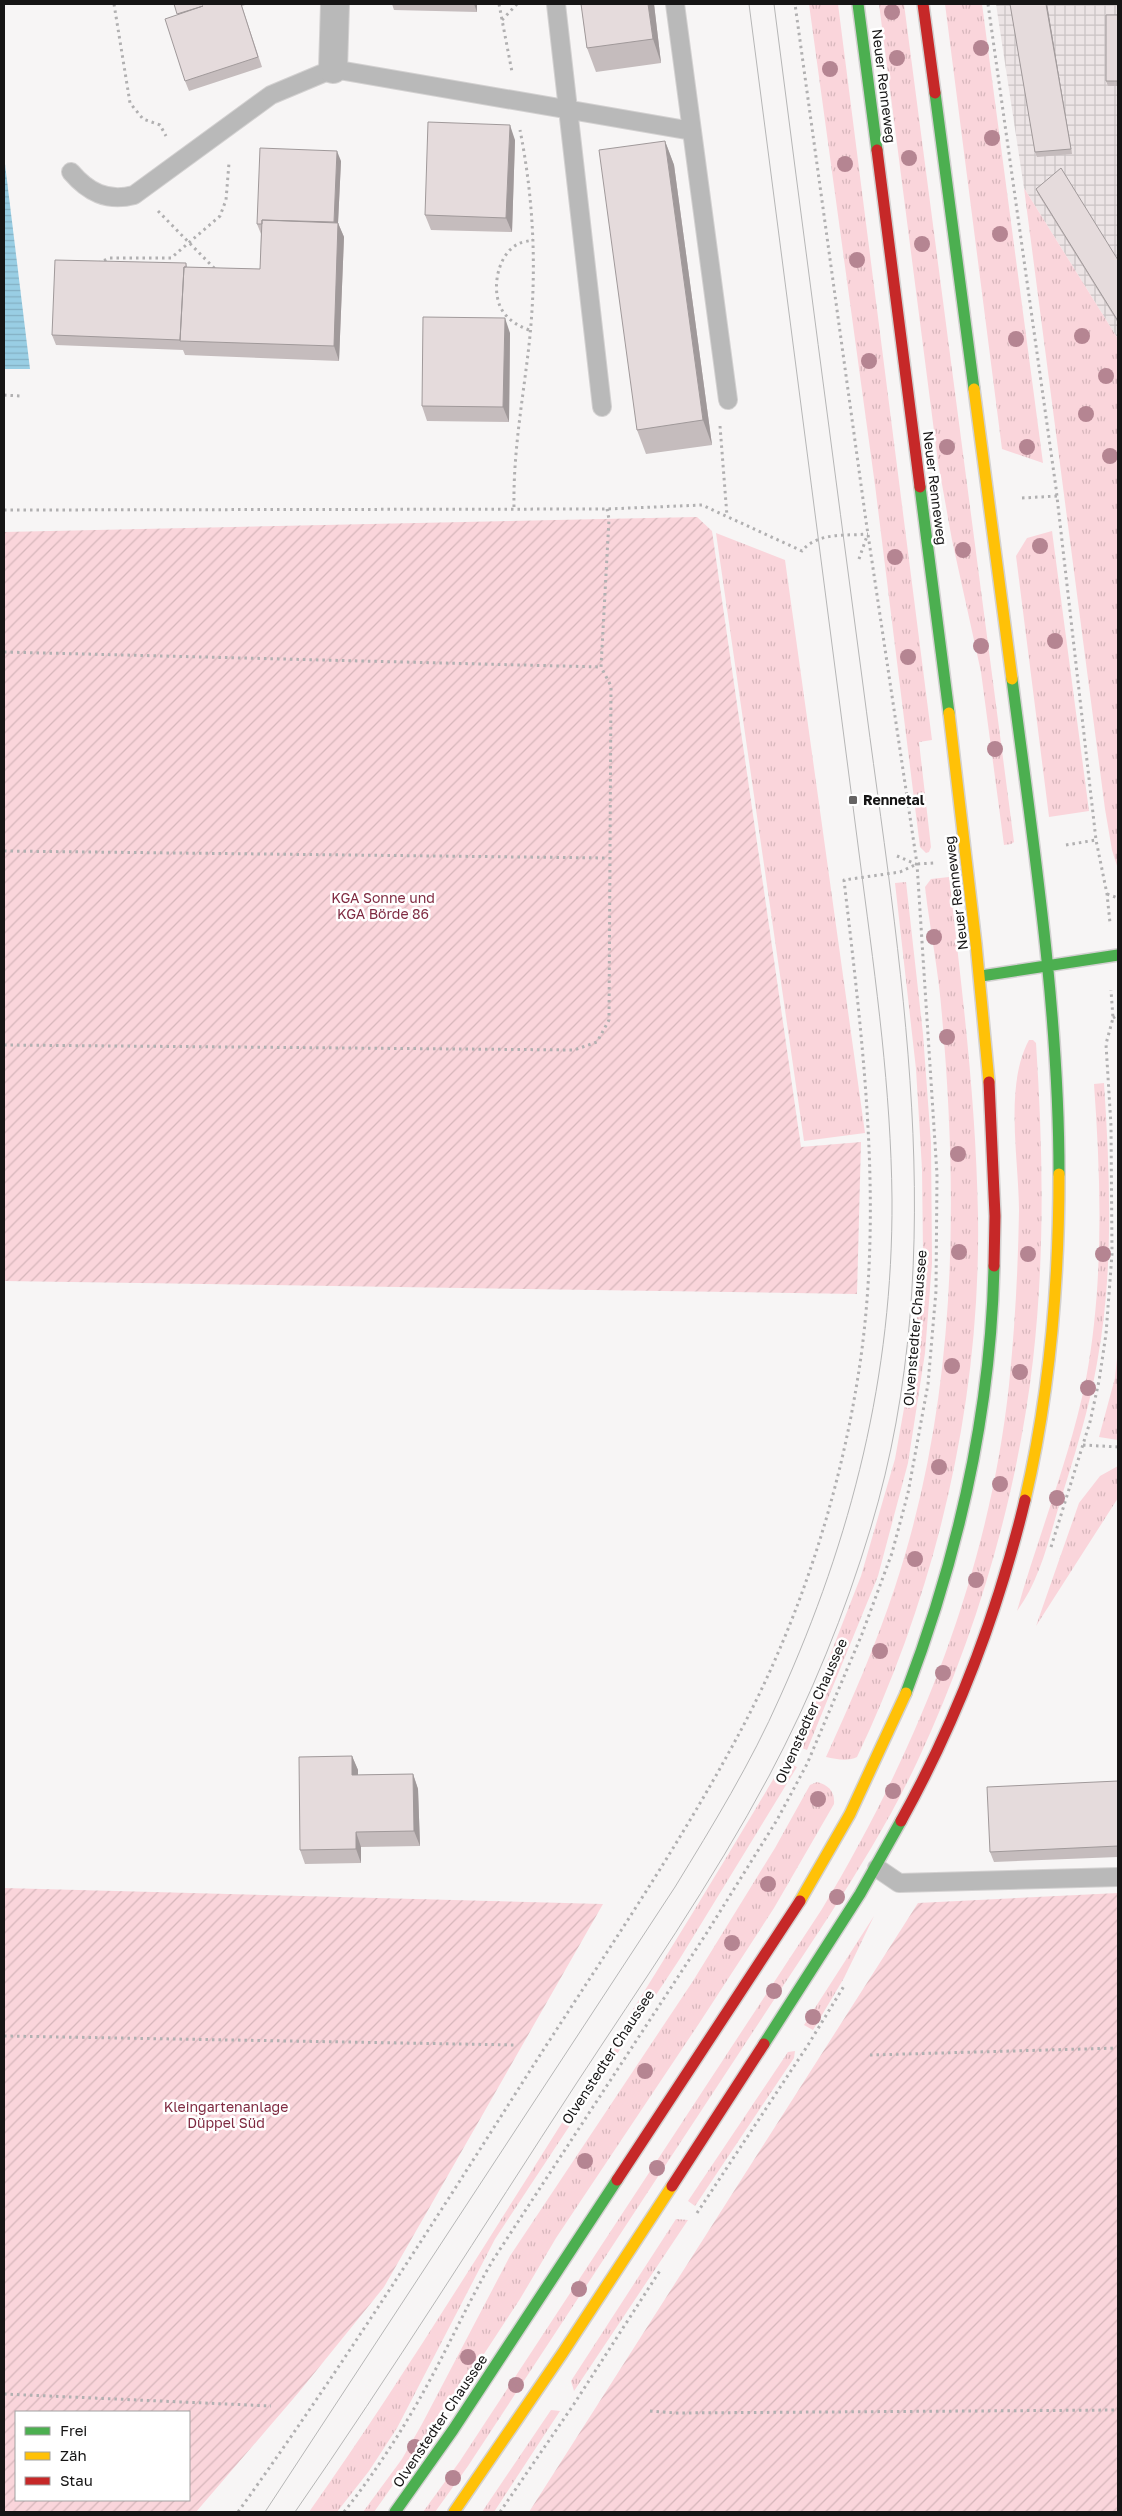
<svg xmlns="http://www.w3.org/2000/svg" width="1122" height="2516" font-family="'Golos Text',sans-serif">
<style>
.industrial{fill:url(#industrial-grid)}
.grass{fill:url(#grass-tufts)}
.garden{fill:url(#garden-furrows);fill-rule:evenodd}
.water{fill:url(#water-rules)}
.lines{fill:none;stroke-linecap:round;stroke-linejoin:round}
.lane-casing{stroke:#d3d1d1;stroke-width:20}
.street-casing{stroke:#d3d1d1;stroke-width:30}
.fast-casing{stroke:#d3d1d1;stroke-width:14}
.slow-casing{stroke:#d3d1d1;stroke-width:14}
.jam-casing{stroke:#d3d1d1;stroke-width:14}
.path{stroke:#b1b0b1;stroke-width:3;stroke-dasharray:2.5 4;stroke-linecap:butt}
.lane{stroke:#b9b9b9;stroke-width:18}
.street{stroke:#b9b9b9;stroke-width:28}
.fast{stroke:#4caf50;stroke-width:11}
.slow{stroke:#ffc107;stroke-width:11}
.jam{stroke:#c62828;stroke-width:11}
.tram{stroke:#b6b6b6;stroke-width:1}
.tree{fill:#b58592}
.wall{fill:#c5bcbd}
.shaded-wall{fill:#a0999a}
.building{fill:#e5dbdc;stroke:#a0999a}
.poi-dot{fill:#656363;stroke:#fff;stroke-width:2}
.labels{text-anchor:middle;stroke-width:5;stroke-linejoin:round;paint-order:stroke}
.street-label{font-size:14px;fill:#161515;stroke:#fff}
.poi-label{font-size:14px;font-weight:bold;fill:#161515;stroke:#fff;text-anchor:start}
.park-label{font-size:14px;fill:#7f2a41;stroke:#fff}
</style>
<defs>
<pattern id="industrial-grid" width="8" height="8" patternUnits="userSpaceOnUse" patternTransform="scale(1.25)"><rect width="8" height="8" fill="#ece4e5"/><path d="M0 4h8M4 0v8" fill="none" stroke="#cac3c4"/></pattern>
<pattern id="grass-tufts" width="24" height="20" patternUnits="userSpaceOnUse" patternTransform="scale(1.25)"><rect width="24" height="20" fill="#fad5db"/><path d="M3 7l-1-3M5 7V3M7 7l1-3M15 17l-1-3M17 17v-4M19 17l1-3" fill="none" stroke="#d6b6bb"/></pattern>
<pattern id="garden-furrows" width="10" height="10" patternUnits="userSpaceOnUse" patternTransform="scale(1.25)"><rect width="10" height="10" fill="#fad5db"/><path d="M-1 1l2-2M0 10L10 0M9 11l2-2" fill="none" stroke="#d6b6bb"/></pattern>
<pattern id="water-rules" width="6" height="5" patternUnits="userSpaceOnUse" patternTransform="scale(1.25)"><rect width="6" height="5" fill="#99cee4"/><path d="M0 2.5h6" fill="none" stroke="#83b0c3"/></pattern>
</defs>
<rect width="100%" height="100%" fill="#f7f5f5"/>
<!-- industrial -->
<path class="industrial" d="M 996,4 L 1118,4 L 1118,339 L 1024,188 Z"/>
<!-- grass -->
<path class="grass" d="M 809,4 L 838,4 L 932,740 L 919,742 L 931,847 L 929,852 L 926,853 L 920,847 L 875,485 Z
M 879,4 L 904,4 L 1014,842 L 1011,844 L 1004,845 L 981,672 L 952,540 L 938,462 Z
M 945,4 L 982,4 L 1043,463 L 1002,449 Z
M 1024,188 L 1118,339 L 1118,869 L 1112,850 L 1105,809 Z
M 1052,531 L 1089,811 L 1049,817 L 1016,556 L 1027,538 Z
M 716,533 L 785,560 L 865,1133 L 804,1141 Z
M 949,877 C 962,989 976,1101 978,1215 C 981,1402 937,1589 857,1757 C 848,1762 836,1759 826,1757 C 851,1702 876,1645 895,1587 C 956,1402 959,1209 942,1016 C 939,973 930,930 925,887 L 931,879 Z
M 906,882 L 923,1034 L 931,1143 L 932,1263 L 925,1353 L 908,1463 L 878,1576 L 807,1750 L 795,1745 L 861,1576 L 895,1459 L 911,1369 L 923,1253 L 922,1169 L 916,1069 L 895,883 Z
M 1029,1040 L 1033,1040 L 1036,1043 C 1043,1149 1045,1254 1033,1360 C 1017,1498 976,1635 918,1760 C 893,1814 861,1866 829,1916 L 468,2466 L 435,2512 L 423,2512 L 460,2461 L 822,1909 C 918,1749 989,1572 1009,1385 C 1015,1327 1018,1269 1019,1211 C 1019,1160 1004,1086 1029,1040 Z
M 1104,1083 C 1110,1175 1114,1272 1097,1363 C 1089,1410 1074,1457 1060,1502 C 1049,1539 1040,1580 1017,1611 C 1039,1533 1070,1458 1086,1379 C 1104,1282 1101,1181 1094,1084 Z
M 1118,1348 L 1118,1440 L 1099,1437 L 1115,1378 Z
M 1118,1466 L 1118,1498 L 1036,1626 L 1079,1503 L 1100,1476 Z
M 784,1761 L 797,1767 L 679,1960 L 495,2239 L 397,2428 L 369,2471 L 337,2512 L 309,2512 C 389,2399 462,2281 536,2164 C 620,2031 704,1897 784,1761 Z
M 817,1782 C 829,1785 835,1792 834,1804 L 774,1908 L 700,2022 L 556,2238 L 520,2299 L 463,2386 L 374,2512 L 363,2512 L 402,2459 L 422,2424 L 510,2256 L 693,1981 L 775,1848 L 810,1785 Z
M 874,1916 L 844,1978 L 813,2030 L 804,2025 Z
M 795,2051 L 794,2058 L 695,2206 L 688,2201 L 788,2052 Z
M 676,2219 L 688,2220 L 574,2391 L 571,2381 Z
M 551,2410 L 560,2411 L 494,2512 L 482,2512 Z"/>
<!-- garden -->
<path class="garden" d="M 697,517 L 712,531 L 801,1147 L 861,1142 L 857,1294 L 4,1281 L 4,532 Z
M 4,1888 L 603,1904 L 384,2287 L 299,2392 L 196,2512 L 4,2512 ZM 16,2412 L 189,2412 L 189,2500 L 16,2500 Z
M 1118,1893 L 1118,2512 L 529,2512 L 918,1903 Z"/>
<!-- water -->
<path class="water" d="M 4,156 L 30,369 L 4,369 Z"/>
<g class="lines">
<!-- lane casing -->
<g class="lane-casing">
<path id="lane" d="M 556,4 L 602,407
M 675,4 L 728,400
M 71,172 C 88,192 107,202 134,195 L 271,95 L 333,69 L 692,131
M 877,1868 L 899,1883 L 1118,1877"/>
</g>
<!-- street casing -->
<g class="street-casing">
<path id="street" d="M 333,69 L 335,4"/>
</g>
<!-- fast casing -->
<g class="fast-casing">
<path id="fast" d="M 858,4 L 877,150
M 935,93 L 974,389
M 920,487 L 949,713
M 1012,679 C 1033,842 1059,1009 1059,1174
M 981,976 L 1118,955
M 906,1693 C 958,1556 991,1414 994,1266
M 764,2044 L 860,1894 L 901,1821
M 395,2512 L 453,2430 L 617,2180"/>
</g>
<!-- slow casing -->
<g class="slow-casing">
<path id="slow" d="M 974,389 L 1012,679
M 949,713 L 976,944 L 989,1082
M 1025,1500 C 1050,1393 1059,1285 1059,1174
M 800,1901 L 850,1814 L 906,1693
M 454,2512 L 562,2354 L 672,2186"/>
</g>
<!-- jam casing -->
<g class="jam-casing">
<path id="jam" d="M 923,4 L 935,93
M 877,150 L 920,487
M 989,1082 L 995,1216 L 994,1266
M 901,1821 C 957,1720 998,1612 1025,1500
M 617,2180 L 800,1901
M 672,2186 L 764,2044"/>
</g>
<!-- path -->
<path class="path" d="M 114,4 L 130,103 L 143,119 L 160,125 L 166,136
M 499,4 L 512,72
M 988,4 L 1056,488 L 1096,840 L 1107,894 L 1110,923
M 502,20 L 517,4
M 158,211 L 215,269
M 98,263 L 110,258 L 171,258 L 220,216 L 226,200 L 229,163
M 529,330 C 519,326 511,322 504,313 C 490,295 496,255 518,244 C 522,242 528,241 533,240
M 4,395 L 21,396
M 720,426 L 727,516
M 1022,498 L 1057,496
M 514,507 C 513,452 523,399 529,345 C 537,273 534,201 520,130
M 4,510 L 607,509 L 702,505 L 802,551 C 817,532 846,536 868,534
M 859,559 L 867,536
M 4,652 L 601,667
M 1066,845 L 1096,840
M 4,851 L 608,858
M 897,856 L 916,864
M 1107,894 L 1118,898
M 1113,1018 L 1118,1015
M 4,1045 L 574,1050 L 597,1042 L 609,1020 L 611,686 L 601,667 L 609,519 L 607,509
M 1083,1445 L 1118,1447
M 1051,1547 L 1090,1422 L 1099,1381 L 1106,1334 L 1112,1254 L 1111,1126 L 1106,1044 L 1113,1018 L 1111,990
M 4,2036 L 516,2045
M 870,2055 L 1118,2048
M 697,2213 L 808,2045 L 844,1986
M 4,2394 L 271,2406
M 650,2411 L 677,2413 L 1118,2410
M 238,2512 C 342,2367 437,2217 533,2066 C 601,1960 674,1854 734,1743 C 800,1623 844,1485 862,1349 C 882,1192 862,1036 844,880 L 900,872 L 917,864 L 934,863
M 344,2512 C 377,2470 406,2425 431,2378 C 452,2339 470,2299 493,2260 L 706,1934 L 777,1820 L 807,1764 L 862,1634 L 892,1553 L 908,1493 L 928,1384 L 936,1291 L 937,1174 L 917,864 L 866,521 L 795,4
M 500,2512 L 574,2404 L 661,2269"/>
<!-- lane -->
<use href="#lane" class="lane"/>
<!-- street -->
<use href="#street" class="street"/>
<!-- fast -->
<use href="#fast" class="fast"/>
<!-- slow -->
<use href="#slow" class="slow"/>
<!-- jam -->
<use href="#jam" class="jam"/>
<!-- tram -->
<path class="tram" d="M 265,2512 L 675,1887 C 713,1825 751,1763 780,1697 C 852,1537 893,1375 892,1199 C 891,1091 876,983 862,876 L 749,4
M 295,2512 C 392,2372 483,2227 576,2084 C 642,1983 712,1883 769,1776 C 811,1697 845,1613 871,1527 C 954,1251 899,964 863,685 C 833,458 803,231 774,4"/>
</g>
<!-- trees -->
<g class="tree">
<circle cx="892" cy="12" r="8"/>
<circle cx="981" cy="48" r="8"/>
<circle cx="897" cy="58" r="8"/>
<circle cx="830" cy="69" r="8"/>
<circle cx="992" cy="138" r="8"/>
<circle cx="909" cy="158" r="8"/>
<circle cx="845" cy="164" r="8"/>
<circle cx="1000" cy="234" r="8"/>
<circle cx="922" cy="244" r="8"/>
<circle cx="857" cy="260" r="8"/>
<circle cx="1082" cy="336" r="8"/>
<circle cx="1016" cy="339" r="8"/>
<circle cx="869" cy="361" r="8"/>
<circle cx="1106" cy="376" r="8"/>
<circle cx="1086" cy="414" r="8"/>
<circle cx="947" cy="447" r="8"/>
<circle cx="1027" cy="447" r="8"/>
<circle cx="1110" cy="456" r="8"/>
<circle cx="1040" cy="546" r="8"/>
<circle cx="963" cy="550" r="8"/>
<circle cx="895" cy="557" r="8"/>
<circle cx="1055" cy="641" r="8"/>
<circle cx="981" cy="646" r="8"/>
<circle cx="908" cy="657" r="8"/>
<circle cx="995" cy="749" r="8"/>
<circle cx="934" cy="937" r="8"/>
<circle cx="947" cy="1037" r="8"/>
<circle cx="958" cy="1154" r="8"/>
<circle cx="959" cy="1252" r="8"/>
<circle cx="1028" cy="1254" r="8"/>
<circle cx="1103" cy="1254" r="8"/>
<circle cx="952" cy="1366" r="8"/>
<circle cx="1020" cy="1372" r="8"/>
<circle cx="1088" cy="1388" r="8"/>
<circle cx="939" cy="1467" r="8"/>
<circle cx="1000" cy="1484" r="8"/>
<circle cx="1057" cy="1498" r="8"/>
<circle cx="915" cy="1559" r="8"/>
<circle cx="976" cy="1580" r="8"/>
<circle cx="880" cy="1651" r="8"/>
<circle cx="943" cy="1673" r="8"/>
<circle cx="893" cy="1791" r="8"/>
<circle cx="818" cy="1799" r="8"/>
<circle cx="768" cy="1884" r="8"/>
<circle cx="837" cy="1897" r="8"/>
<circle cx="732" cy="1943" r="8"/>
<circle cx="774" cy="1991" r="8"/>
<circle cx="813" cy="2017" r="8"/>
<circle cx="645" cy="2071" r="8"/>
<circle cx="585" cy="2161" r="8"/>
<circle cx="657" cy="2168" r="8"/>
<circle cx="579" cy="2289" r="8"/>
<circle cx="468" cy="2357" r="8"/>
<circle cx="516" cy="2385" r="8"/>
<circle cx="415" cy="2447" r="8"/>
<circle cx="453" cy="2478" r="8"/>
</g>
<!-- wall -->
<path class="wall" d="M 174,4 L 248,4 L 242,6 L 262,67 L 189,91 L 185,81 L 178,15 Z
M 392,4 L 477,4 L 477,12 L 394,10 Z
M 581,4 L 654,4 L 661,63 L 596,72 L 587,48 Z
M 1010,4 L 1047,4 L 1072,154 L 1037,157 L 1035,152 Z
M 1118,15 L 1118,86 L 1108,86 L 1106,81 Z
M 515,140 L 512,232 L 431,230 L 425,215 Z
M 665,141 L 674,165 L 712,445 L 646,454 L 637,430 Z
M 341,161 L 338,223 L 344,237 L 339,361 L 185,355 L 183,350 L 56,345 L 52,335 L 186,263 L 187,267 L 260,269 L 261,234 L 257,224 Z
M 1036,189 L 1118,260 L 1118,323 L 1038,194 Z
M 510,333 L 509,422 L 427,421 L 422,406 Z
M 352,1756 L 358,1770 L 358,1775 L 413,1774 L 418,1789 L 420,1846 L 361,1847 L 361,1863 L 305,1864 L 300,1850 Z
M 1118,1781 L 1118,1857 L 994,1862 L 990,1852 Z"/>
<!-- shaded-wall -->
<path class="shaded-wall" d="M 474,4 L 477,4 L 477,12 Z
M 648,4 L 654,4 L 661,63 L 653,39 Z
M 1046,4 L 1047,4 L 1072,154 L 1071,149 Z
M 510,125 L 515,140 L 512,232 L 506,218 Z
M 665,141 L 674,165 L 712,445 L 703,420 Z
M 337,151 L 341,161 L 338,223 L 344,237 L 339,361 L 334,346 L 334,227 Z
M 505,318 L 510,333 L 509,422 L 503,407 Z
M 352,1756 L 358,1770 L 358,1790 L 352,1775 Z
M 413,1774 L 418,1789 L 420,1846 L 414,1831 Z
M 356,1832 L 361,1847 L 361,1863 L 356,1849 Z"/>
<!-- building -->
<path class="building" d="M 174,4 L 241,4 L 258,57 L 185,81 L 165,19 L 203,6 L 177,14 Z
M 581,4 L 648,4 L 653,39 L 587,48 Z
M 1010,4 L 1046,4 L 1071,149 L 1035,152 Z
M 1106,15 L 1118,15 L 1118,81 L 1106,81 Z
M 428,122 L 510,125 L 506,218 L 425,215 Z
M 665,141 L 703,420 L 637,430 L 599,150 Z
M 260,148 L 337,151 L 334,222 L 262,220 L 262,224 L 257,224 Z
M 1061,168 L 1118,260 L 1118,321 L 1036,189 Z
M 262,220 L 338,223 L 334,346 L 180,341 L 184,267 L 260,269 Z
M 55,260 L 186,263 L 186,267 L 184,267 L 180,340 L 52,335 Z
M 423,317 L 505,318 L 503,407 L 422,406 Z
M 352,1756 L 352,1775 L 413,1774 L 414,1831 L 356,1832 L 356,1849 L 300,1850 L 299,1757 Z
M 1118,1781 L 1118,1846 L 990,1852 L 987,1787 Z"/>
<!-- markers -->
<rect class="poi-dot" x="848" y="795" width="10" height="10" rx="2.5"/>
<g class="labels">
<!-- street labels -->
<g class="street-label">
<text transform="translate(884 86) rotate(83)" y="5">Neuer Renneweg</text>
<text transform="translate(935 488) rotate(83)" y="5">Neuer Renneweg</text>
<text transform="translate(956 893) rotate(-97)" y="5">Neuer Renneweg</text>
<text transform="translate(915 1328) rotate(-85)" y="5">Olvenstedter Chaussee</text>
<text transform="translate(811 1711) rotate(-66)" y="5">Olvenstedter Chaussee</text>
<text transform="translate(608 2057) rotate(-57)" y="5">Olvenstedter Chaussee</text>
<text transform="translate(440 2421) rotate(-56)" y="5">Olvenstedter Chaussee</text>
</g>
<!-- poi labels -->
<g class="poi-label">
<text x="863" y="805">Rennetal</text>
</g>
<!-- park labels -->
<g class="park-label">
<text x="383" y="903">KGA Sonne und<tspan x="383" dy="16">KGA Börde 86</tspan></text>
<text x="226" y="2112">Kleingartenanlage<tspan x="226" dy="16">Düppel Süd</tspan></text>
</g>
</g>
<!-- border -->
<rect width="1122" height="2516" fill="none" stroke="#161515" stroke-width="10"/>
<!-- legend -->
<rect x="15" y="2411" width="175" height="90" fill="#ffffff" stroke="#a2a1a1"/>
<rect x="25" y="2427" width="25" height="8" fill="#4caf50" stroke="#a2a1a1"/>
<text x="60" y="2436" font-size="15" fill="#161515">Frei</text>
<rect x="25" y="2452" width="25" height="8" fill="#ffc107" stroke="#a2a1a1"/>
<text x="60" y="2461" font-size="15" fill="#161515">Zäh</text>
<rect x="25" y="2477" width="25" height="8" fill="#c62828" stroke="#a2a1a1"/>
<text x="60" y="2486" font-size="15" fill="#161515">Stau</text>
</svg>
